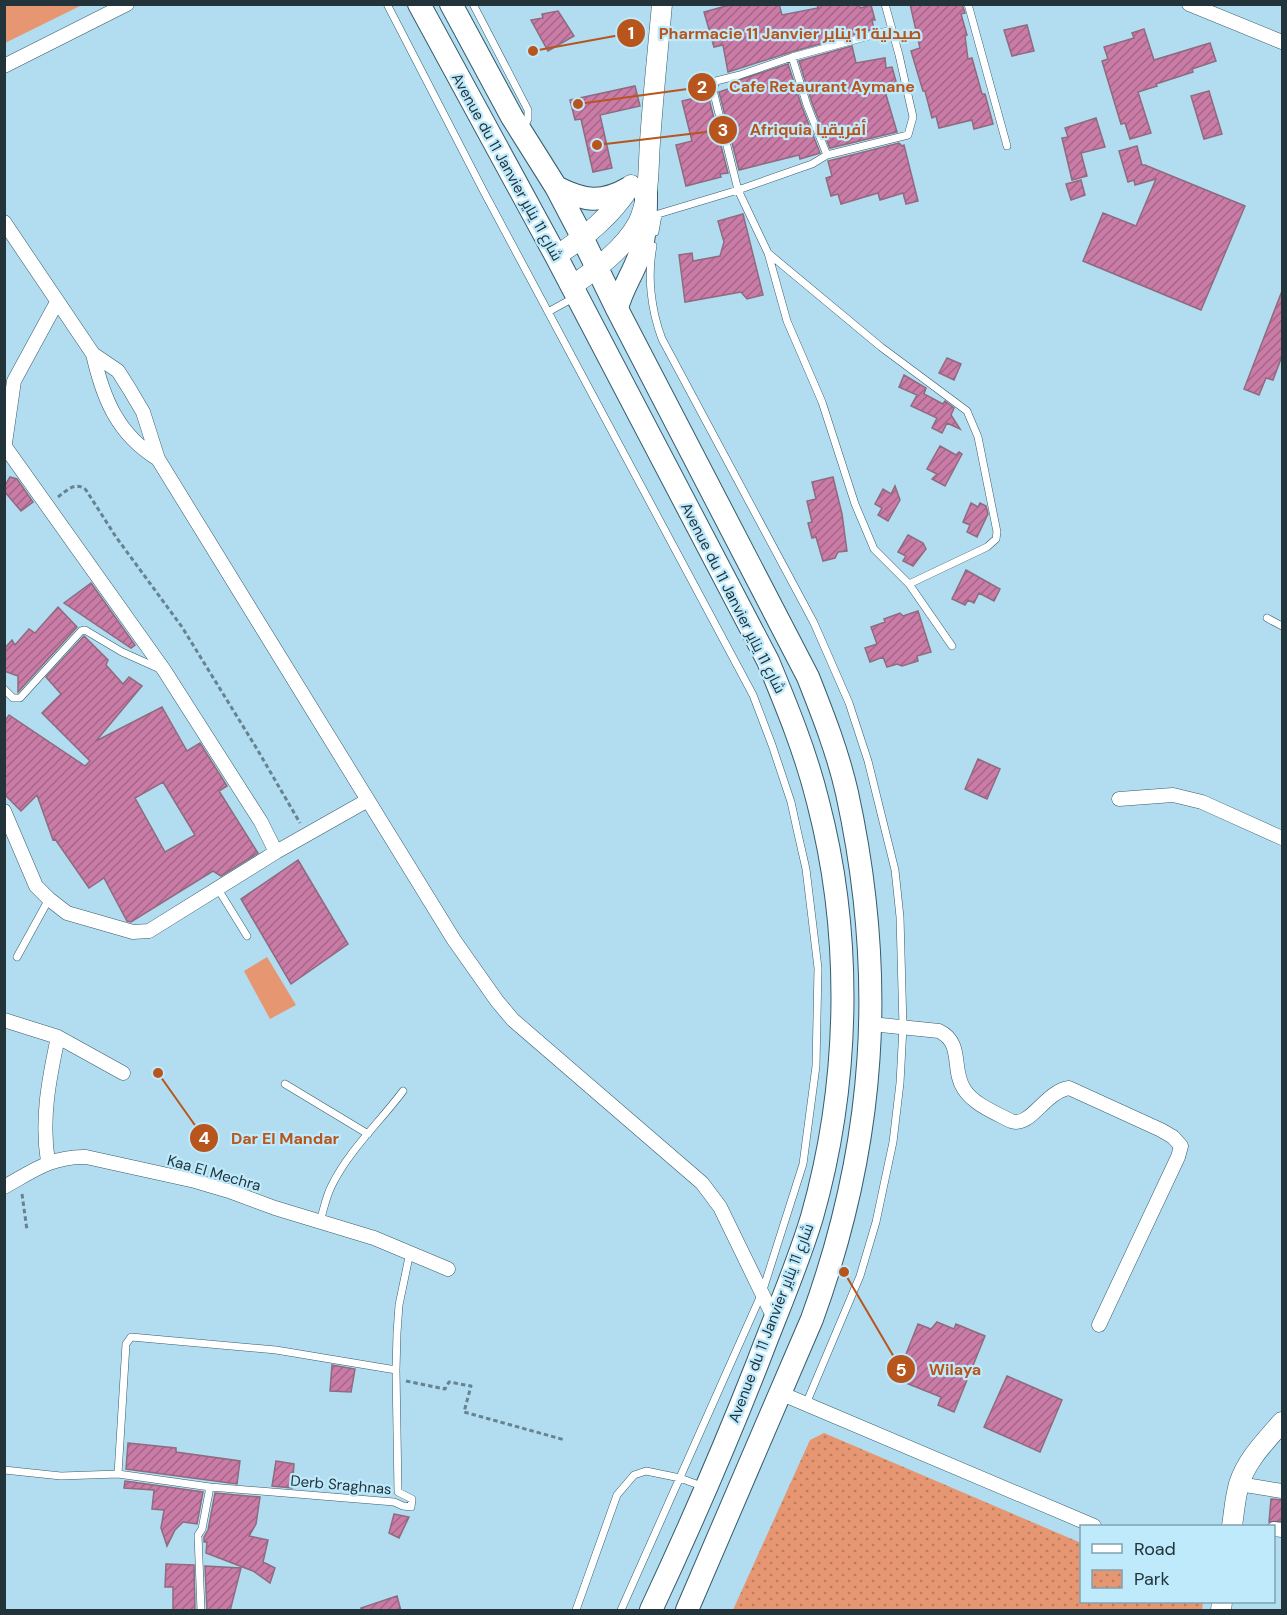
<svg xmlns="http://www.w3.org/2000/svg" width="1287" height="1615" font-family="'DM Sans',Cairo,sans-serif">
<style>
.grass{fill:#e69671}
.park{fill:url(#park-dots)}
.building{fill:url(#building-hatch);stroke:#8e6b7e;stroke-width:1.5;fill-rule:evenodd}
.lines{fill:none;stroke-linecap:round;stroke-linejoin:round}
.lane-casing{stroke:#355c6c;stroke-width:8}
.street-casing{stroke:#355c6c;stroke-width:15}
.secondary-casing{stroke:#355c6c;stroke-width:21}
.primary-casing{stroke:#355c6c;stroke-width:24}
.path{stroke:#668390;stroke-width:3;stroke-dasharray:4.5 3;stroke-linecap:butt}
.lane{stroke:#fff;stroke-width:7}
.street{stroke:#fff;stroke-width:14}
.secondary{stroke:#fff;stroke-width:20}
.primary{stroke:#fff;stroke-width:22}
.labels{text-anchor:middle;stroke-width:4.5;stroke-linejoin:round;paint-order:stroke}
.street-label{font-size:15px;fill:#22333a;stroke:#bfeafc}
.leader{fill:none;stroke:#b8551d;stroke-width:2}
.callout-dot{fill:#b8551d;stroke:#bfeafc;stroke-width:2}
.mark-label{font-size:18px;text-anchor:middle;font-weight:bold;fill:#fff}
.callout-label{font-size:16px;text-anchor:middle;font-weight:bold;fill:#b8551d;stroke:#bfeafc;stroke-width:4.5;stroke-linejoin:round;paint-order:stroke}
</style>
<defs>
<pattern id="park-dots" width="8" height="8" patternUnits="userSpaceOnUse" patternTransform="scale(1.5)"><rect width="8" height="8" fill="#e69671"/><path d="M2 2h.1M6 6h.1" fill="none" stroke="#ba7b5e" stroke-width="1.8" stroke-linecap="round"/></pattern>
<pattern id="building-hatch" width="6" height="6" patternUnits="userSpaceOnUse" patternTransform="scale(1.5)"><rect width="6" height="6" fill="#ca7ca7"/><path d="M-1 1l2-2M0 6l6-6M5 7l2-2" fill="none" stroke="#a46689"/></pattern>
</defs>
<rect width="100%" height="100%" fill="#b2dcef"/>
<!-- grass -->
<path class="grass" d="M 5,4 L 82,4 L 82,5 L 5,43 Z
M 267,957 L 296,1005 L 270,1019 L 244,971 Z"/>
<!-- park -->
<path class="park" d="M 824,1433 L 1081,1543 L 1082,1602 L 1203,1602 L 1202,1610 L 733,1610 L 810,1440 Z"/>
<!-- building -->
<path class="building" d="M 733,4 L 779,4 L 782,15 L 818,8 L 817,4 L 859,4 L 860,8 L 871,5 L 875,20 L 872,20 L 874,29 L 791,52 L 728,72 L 723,45 L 714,47 L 704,12 Z
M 910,4 L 962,4 L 965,13 L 961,14 L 967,35 L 965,36 L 968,59 L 972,58 L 982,94 L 985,94 L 993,124 L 974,129 L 972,120 L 939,128 L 936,116 L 932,118 L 925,91 L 923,91 L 911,51 L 920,48 Z
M 558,11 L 574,36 L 548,51 L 531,20 L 543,18 L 542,14 Z
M 1027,25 L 1034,51 L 1012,56 L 1004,30 Z
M 1144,29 L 1154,60 L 1210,43 L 1216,61 L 1192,69 L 1193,72 L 1156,84 L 1157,86 L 1138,92 L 1151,133 L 1130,139 L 1125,123 L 1121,124 L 1102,61 L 1108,59 L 1104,47 L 1134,38 L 1132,33 Z
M 852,46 L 856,63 L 885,58 L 886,68 L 892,67 L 897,85 L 884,88 L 897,132 L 830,148 L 812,103 L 799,61 Z
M 788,64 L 802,107 L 820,153 L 800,159 L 799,155 L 739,170 L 719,92 L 731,88 L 730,83 Z
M 635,86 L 640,106 L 600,115 L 612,168 L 593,172 L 581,119 L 575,120 L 570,100 Z
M 1209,91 L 1222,134 L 1204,139 L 1191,96 Z
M 708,95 L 728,173 L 720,174 L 721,177 L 686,186 L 676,145 L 692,141 L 682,101 Z
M 1096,118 L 1105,147 L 1081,153 L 1087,176 L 1072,180 L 1062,138 L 1068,137 L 1065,128 Z
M 899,143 L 902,146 L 904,145 L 918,201 L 906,204 L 903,193 L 880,200 L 878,193 L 841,204 L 838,194 L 831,196 L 826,178 L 832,176 L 828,161 Z
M 1137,146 L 1142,165 L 1145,165 L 1245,206 L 1201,310 L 1083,261 L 1103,213 L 1136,226 L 1156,179 L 1135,185 L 1134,180 L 1128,182 L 1119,151 Z
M 1081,180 L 1085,195 L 1071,200 L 1066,184 Z
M 743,214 L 763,295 L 747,299 L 741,292 L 685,302 L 679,255 L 692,253 L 693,261 L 720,256 L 724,242 L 718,221 Z
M 1282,291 L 1282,356 L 1273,380 L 1266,378 L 1259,395 L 1244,389 Z
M 947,358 L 961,364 L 954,380 L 939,373 Z
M 904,375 L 926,388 L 924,394 L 943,404 L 945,401 L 954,408 L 951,415 L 960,429 L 947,423 L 942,433 L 932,428 L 937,418 L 911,406 L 917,395 L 899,387 Z
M 940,446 L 956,455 L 959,452 L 962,454 L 945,486 L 932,479 L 937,474 L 927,469 Z
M 10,477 L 17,479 L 33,502 L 21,511 L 4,491 L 4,487 Z
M 833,477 L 842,514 L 847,551 L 838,552 L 835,558 L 823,561 L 816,537 L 812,538 L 808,523 L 812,522 L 807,501 L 816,499 L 812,482 Z
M 895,486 L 900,500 L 888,521 L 878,515 L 882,508 L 875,504 L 883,489 L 891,494 Z
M 971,503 L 978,507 L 980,503 L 986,506 L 988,514 L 977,537 L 967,532 L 970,525 L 963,522 Z
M 908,535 L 923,543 L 926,549 L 913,566 L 903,561 L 906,556 L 898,552 Z
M 966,570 L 1000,589 L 994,601 L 979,593 L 974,603 L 968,600 L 965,605 L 952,599 Z
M 91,583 L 135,645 L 131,648 L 64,603 Z
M 58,607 L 77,627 L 18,692 L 18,676 L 4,671 L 4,649 L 12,640 L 15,645 L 29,629 L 35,633 Z
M 918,611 L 931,652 L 917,656 L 918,661 L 902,666 L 897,664 L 887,667 L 883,657 L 870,662 L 865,648 L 877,644 L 871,627 L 885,622 L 884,619 L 900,613 L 903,616 Z
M 84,636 L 108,660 L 106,665 L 123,684 L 129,677 L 142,686 L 96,741 L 162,707 L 187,751 L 200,743 L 227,786 L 219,791 L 258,853 L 221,876 L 213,871 L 131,922 L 127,921 L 104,878 L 89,888 L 55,839 L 53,840 L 37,795 L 21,811 L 4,794 L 4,722 L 9,715 L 85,766 L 90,761 L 42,713 L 61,694 L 46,677 ZM 163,782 L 195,835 L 165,852 L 135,798 Z
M 978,759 L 1000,769 L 987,799 L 965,789 Z
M 298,860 L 348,944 L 291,984 L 241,899 Z
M 937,1322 L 954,1329 L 956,1324 L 985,1336 L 954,1412 L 938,1405 L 941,1397 L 896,1379 L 918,1324 L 931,1329 Z
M 332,1365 L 355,1369 L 351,1392 L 330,1391 Z
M 1007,1376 L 1062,1400 L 1040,1452 L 984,1427 Z
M 128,1443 L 176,1448 L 176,1452 L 240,1461 L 237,1484 L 126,1469 Z
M 276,1461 L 294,1464 L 292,1488 L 272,1486 Z
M 125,1481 L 203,1492 L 197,1524 L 183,1522 L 175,1530 L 167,1546 L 161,1528 L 164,1510 L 152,1509 L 154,1490 L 124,1488 Z
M 215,1493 L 260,1497 L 256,1524 L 249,1536 L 268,1540 L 263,1562 L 275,1568 L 270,1583 L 253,1571 L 206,1553 L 207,1542 L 204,1542 L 204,1537 L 208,1530 Z
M 1271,1499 L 1282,1500 L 1282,1521 L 1269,1522 Z
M 394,1514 L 409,1517 L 399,1538 L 389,1533 Z
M 166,1564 L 194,1565 L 195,1611 L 173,1611 L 173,1587 L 165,1587 Z
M 205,1566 L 241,1568 L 230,1611 L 207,1611 Z
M 397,1596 L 401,1611 L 361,1611 L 361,1608 Z"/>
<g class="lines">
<!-- lane casing -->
<g class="lane-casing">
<path id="lane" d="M 387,4 L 484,192 L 753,695 L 772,745 L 791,802 L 798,834 L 806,869 L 818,968 L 816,1066 L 803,1164 L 762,1293 L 621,1610
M 473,4 L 528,110 L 528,119 L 524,127
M 968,4 L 1007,146
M 891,30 L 792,57 L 740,75 L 716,81 L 713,90 L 738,190 L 768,253 L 787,321 L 822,402 L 855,504 L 874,549 L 909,584 L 952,646
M 792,57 L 807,105 L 827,155
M 655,215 L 738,190 L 812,164 L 827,155 L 908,135 L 913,117 L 899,55 L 885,4
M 655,232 L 658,215
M 653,246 C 647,276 651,310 662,339 L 814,623 L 849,703 L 868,761 L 895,870 L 900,917 L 903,1027 L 900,1083 L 893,1142 L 876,1222 L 860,1276 L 806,1404
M 768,253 L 881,347 L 967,411 L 978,437 L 997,532 L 996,539 L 987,547 L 909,584
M 548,312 L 575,297
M 1267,618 L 1282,626
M 4,689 L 13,698 L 20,698 L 81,631 L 85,630 L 122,652 L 160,669
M 218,889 L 247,936
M 17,957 L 49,899
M 285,1084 L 368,1134
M 320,1221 C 324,1209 326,1196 332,1185 C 349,1150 380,1122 403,1091
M 4,1470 L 61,1476 L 118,1474 L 210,1487 L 394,1502 L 403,1506 L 411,1507 L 412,1499 L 398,1492 L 396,1370 L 397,1333 L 399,1305 L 410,1252
M 118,1474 L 126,1344 L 131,1337 L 276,1350 L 396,1370
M 201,1610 L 198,1535 L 202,1529 L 210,1487
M 576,1610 L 617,1495 L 634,1475 L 646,1471 L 680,1478 L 704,1487"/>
</g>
<!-- street casing -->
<g class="street-casing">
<path id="street" d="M 1189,4 L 1282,42
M 4,66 L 127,4
M 4,222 L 93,354 L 118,371 L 130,390 L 143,412 L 158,459 L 454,940 L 497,1001 L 513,1020 L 702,1183 L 720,1207 L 775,1320
M 93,354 C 103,398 117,434 158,459
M 4,450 L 14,381 L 57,302
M 1119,799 L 1173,795 L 1202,802 L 1282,838
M 4,811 L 36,886 L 49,899 L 67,913 L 133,932 L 149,931 L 276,852 L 261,822 L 164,670 L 6,448
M 276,852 L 368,800
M 4,1020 L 58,1037 L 123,1073
M 871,1024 L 939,1031 C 964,1043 951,1070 964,1089 C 973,1104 996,1113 1011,1121 C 1031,1128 1044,1092 1069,1088 L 1161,1130 L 1173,1137 L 1181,1146 L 1178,1157 L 1099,1325
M 48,1162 C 41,1119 49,1079 58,1037
M 4,1187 C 33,1171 52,1156 86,1157 L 195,1181 L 229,1191 L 275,1208 L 374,1238 L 448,1269
M 780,1393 L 1094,1526
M 1239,1484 L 1282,1491
M 1274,1529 L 1282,1530"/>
</g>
<!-- secondary casing -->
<g class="secondary-casing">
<path id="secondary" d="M 556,256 C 585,237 612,216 631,185
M 572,286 C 595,270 624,249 638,223 C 650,198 648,169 650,142 C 653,96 658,50 662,4
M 1232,1526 C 1234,1513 1235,1498 1239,1484 C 1247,1459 1266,1441 1282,1422
M 1221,1610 L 1222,1602"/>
</g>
<!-- primary casing -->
<g class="primary-casing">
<path id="primary" d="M 419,4 L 556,256 L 768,661 C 787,707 806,753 818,802 C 853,936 850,1083 812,1217 C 797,1267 776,1314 758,1362 C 725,1446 689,1529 651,1610
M 451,4 L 512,117 L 556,187 L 578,229 L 617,309 L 808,677 C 823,715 838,753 847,793 C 887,976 876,1143 812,1319 L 687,1610
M 556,187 C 584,201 601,204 629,188
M 617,309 C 621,290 633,274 639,256 C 646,236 646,214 646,194"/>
</g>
<!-- path -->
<path class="path" d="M 58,497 C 67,490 76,481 86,490 L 116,537 L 182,627 L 257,749 L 300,823
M 22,1194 L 27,1230
M 406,1381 L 445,1389 L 449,1382 L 471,1386 L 464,1412 L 565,1440"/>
<!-- lane -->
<use href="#lane" class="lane"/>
<!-- street -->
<use href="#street" class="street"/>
<!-- secondary -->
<use href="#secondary" class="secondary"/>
<!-- primary -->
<use href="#primary" class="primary"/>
</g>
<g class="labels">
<!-- street labels -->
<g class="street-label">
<text transform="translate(507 167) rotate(61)" y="5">Avenue du 11 Janvier شارع 11 يناير</text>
<text transform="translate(733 598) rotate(63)" y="5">Avenue du 11 Janvier شارع 11 يناير</text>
<text transform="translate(214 1173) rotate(16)" y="5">Kaa El Mechra</text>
<text transform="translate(771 1323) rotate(-69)" y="5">Avenue du 11 Janvier شارع 11 يناير</text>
<text transform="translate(341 1485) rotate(5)" y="5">Derb Sraghnas</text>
</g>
</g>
<!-- callouts -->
<path class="leader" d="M533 51L631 33M578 104L702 87M597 145L723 130M158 1073L204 1138M844 1272L901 1369"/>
<g class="callout-dot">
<circle cx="533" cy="51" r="6"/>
<circle cx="578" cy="104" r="6"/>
<circle cx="597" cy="145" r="6"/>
<circle cx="158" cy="1073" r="6"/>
<circle cx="844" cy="1272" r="6"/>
<circle cx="631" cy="33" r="15"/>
<circle cx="702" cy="87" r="15"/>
<circle cx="723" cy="130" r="15"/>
<circle cx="204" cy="1138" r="15"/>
<circle cx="901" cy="1369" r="15"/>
</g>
<g class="mark-label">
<text x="631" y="39">1</text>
<text x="702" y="93">2</text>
<text x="723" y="136">3</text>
<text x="204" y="1144">4</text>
<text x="901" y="1376">5</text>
</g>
<g class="callout-label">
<text x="790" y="39">Pharmacie 11 Janvier صيدلية 11 يناير</text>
<text x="822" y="92">Cafe Retaurant Aymane</text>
<text x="808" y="135">Afriquia أفريقيا</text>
<text x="285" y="1144">Dar El Mandar</text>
<text x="955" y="1375">Wilaya</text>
</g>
<!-- border -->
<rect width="1287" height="1615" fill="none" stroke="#22333a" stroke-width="12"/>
<!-- legend -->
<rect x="1080" y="1525" width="195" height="78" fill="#bfeafc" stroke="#80a1ae" stroke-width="1.5"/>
<rect x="1092" y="1544" width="30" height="9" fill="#ffffff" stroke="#80a1ae" stroke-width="1.5"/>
<text x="1134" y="1555" font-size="18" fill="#22333a">Road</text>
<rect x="1092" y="1570" width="30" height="18" fill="url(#park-dots)" stroke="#80a1ae" stroke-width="1.5"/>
<text x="1134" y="1585" font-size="18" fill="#22333a">Park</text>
</svg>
